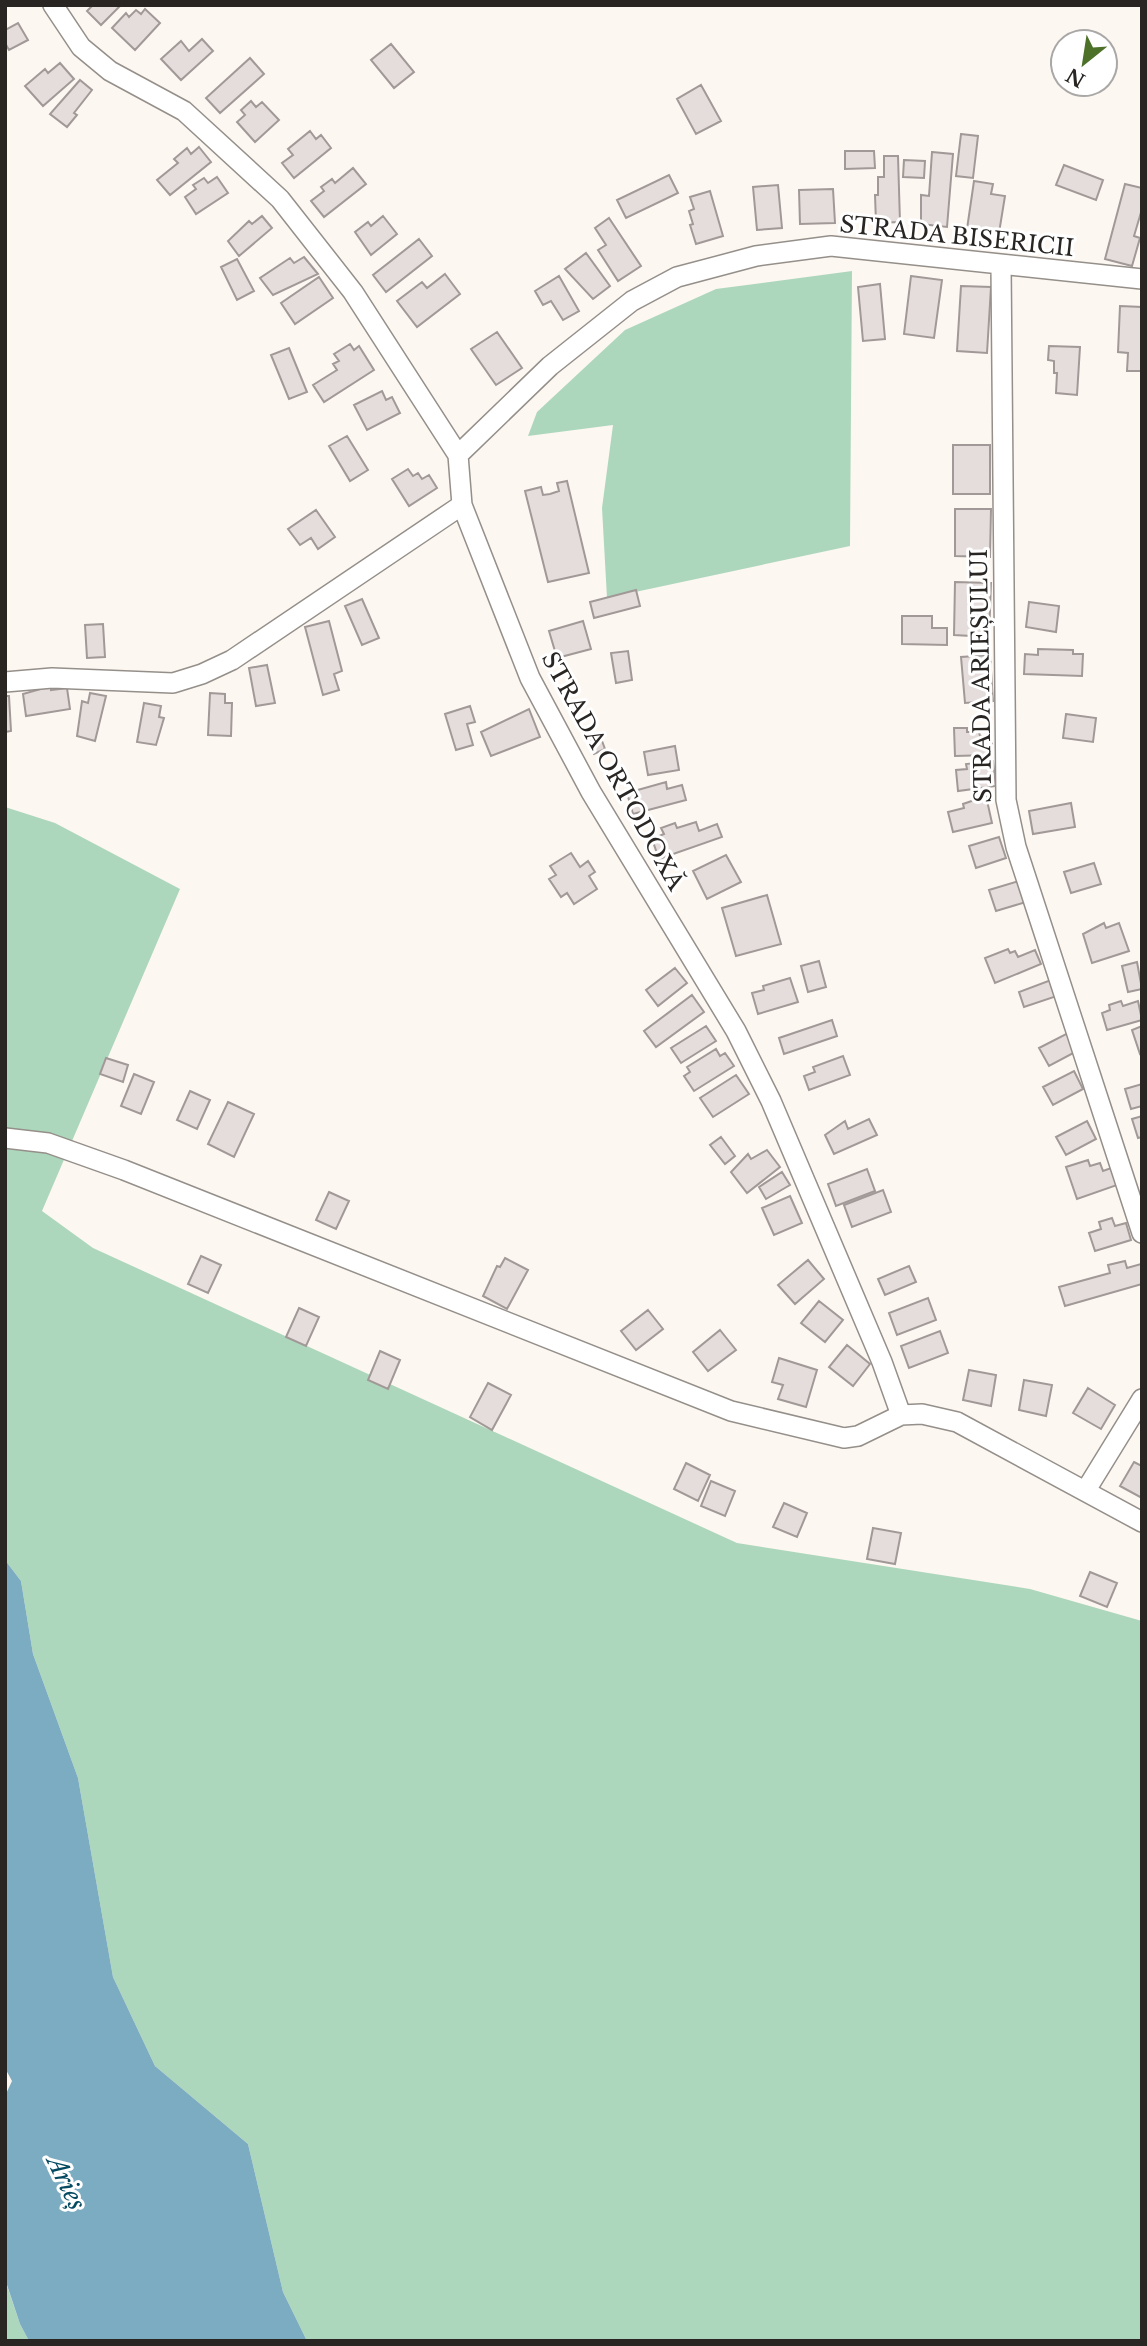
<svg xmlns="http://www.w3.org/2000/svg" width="1147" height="2346" font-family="'Libre Baskerville',serif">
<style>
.green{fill:#add7bc}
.water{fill:#7cacc1}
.building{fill:#e5dddb;stroke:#a19997;stroke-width:2}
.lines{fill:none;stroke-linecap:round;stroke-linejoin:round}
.minor-casing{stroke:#958f8a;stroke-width:22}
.minor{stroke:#fff;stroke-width:19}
.labels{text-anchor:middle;stroke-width:6;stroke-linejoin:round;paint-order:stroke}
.street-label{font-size:23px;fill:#282523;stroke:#fff}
.water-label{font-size:24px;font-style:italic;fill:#054a60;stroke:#fff}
</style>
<rect width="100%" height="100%" fill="#fdf7f2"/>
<!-- green -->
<path class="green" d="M 852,271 L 850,546 L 607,598 L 602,508 L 613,425 L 528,436 L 537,412 L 625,330 L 716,289 Z
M 5,807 L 55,823 L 180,889 L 42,1211 L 93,1248 L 737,1543 L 1030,1589 L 1142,1621 L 1142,2341 L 307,2341 L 283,2292 L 248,2144 L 155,2066 L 113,1977 L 78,1778 L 33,1654 L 21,1581 L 5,1560 Z
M 5,2280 L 20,2324 L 29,2341 L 5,2341 Z"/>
<!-- water -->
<path class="water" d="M 5,1560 L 21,1581 L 33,1654 L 78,1778 L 113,1977 L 155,2066 L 248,2144 L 283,2292 L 307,2341 L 29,2341 L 20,2324 L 5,2279 L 5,2096 L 12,2081 L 5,2068 Z"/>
<!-- building -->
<path class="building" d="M 93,5 L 121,5 L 101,25 L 87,11 Z
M 145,9 L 160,23 L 135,50 L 112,28 L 126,13 L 129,17 L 136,10 L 141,14 Z
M 18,23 L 28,40 L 9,50 L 5,43 L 5,30 Z
M 202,39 L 213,51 L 181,80 L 161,59 L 181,41 L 189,51 Z
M 391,44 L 414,72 L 394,88 L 371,60 Z
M 250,58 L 264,74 L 220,113 L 206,98 Z
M 60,63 L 74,79 L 43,106 L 25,86 L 45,69 L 48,73 Z
M 80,80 L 92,90 L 74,113 L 77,115 L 67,127 L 50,114 Z
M 701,85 L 721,121 L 696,134 L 677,99 Z
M 251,101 L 256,107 L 262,102 L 279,120 L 255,142 L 237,122 L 245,115 L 241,110 Z
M 310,131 L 316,139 L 321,135 L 331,148 L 294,178 L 282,163 L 293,155 L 288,149 Z
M 961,134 L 978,136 L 973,178 L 956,176 Z
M 199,147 L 211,162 L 170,195 L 157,180 L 178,163 L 174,159 L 187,148 L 191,154 Z
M 845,151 L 874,151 L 875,168 L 845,169 Z
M 932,152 L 953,154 L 947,227 L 921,224 L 921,195 L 929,196 Z
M 884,156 L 898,156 L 900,222 L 876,223 L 875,195 L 878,195 L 878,177 L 884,177 Z
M 904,160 L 925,161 L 924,178 L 903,177 Z
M 1064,165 L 1103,180 L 1096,200 L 1056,185 Z
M 353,168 L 366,184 L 324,217 L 311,201 L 324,191 L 321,187 L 332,179 L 335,183 Z
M 669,175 L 678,193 L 626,218 L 617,200 Z
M 217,177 L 228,193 L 196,214 L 185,197 L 196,189 L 193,185 L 204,178 L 208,183 Z
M 974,181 L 993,184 L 991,194 L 1005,196 L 999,233 L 967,229 Z
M 1125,184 L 1142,188 L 1142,209 L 1134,236 L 1140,238 L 1132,266 L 1105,259 Z
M 778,185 L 782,228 L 757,230 L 753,187 Z
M 833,189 L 835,223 L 800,224 L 799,190 Z
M 710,191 L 723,236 L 696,244 L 690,225 L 693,224 L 689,211 L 694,209 L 690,197 Z
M 262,216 L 272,228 L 239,256 L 228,241 L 249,221 L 252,224 Z
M 383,216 L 397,234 L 371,255 L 355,232 L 368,222 L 371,226 Z
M 609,218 L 641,266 L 618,281 L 598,250 L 606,245 L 595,228 Z
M 419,239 L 432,256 L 386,292 L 373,275 Z
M 586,253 L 610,286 L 593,299 L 565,269 Z
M 304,257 L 318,274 L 273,295 L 260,278 L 290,258 L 294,263 Z
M 237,259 L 254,291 L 237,300 L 221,267 Z
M 445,274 L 460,294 L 417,327 L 397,301 L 422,282 L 427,288 Z
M 559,276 L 579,311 L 563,320 L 551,301 L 543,305 L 535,291 Z
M 911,276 L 942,280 L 934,338 L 904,334 Z
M 319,277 L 333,298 L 295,324 L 281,303 Z
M 880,284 L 885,339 L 863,341 L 858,287 Z
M 961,286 L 991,287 L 987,353 L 957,351 Z
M 1120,306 L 1142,307 L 1142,371 L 1127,371 L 1128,353 L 1118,352 Z
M 497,332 L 522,368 L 496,385 L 471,349 Z
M 350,344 L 354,350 L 359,346 L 374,370 L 324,402 L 313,385 L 337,370 L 333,364 L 339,361 L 334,354 Z
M 1049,346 L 1080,347 L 1077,395 L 1056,393 L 1057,373 L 1054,373 L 1054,361 L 1048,360 Z
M 289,348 L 307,392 L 289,399 L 271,355 Z
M 382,391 L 386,400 L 392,397 L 400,413 L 367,430 L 354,405 Z
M 347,436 L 368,470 L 350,481 L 329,446 Z
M 953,445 L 990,445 L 990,494 L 953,494 Z
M 408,469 L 413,476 L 418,473 L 422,479 L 429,475 L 437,488 L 409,506 L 392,479 Z
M 567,481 L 589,573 L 548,582 L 525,491 L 541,487 L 543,495 L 550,494 L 559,491 L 557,483 Z
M 955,509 L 991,509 L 990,557 L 955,556 Z
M 316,510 L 335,537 L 318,549 L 311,538 L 300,545 L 288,529 Z
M 955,582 L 991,583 L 989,637 L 954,635 Z
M 636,590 L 640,606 L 594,618 L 590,602 Z
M 362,599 L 379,638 L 362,645 L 345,606 Z
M 1029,602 L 1059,606 L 1056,632 L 1026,627 Z
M 902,616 L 932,616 L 932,628 L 947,628 L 947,645 L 902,644 Z
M 329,621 L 342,671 L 334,674 L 339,690 L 323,695 L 305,627 Z
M 583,621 L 591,649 L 557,658 L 549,631 Z
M 103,624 L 105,657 L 87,658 L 85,625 Z
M 1038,649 L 1073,650 L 1073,654 L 1083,654 L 1082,676 L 1024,674 L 1025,654 L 1038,655 Z
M 628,651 L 632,680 L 616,683 L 611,653 Z
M 990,655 L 993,701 L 965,703 L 961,657 Z
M 267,665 L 275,703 L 256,706 L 249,668 Z
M 51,686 L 51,690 L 67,688 L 70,709 L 26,716 L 23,694 Z
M 90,693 L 106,696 L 95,741 L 77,736 L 82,701 L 88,703 Z
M 210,693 L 225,694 L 225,703 L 232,703 L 231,736 L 208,735 Z
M 5,696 L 9,696 L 11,731 L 5,732 Z
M 144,703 L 161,706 L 159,717 L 164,718 L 156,745 L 137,742 Z
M 470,706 L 475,722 L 467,724 L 473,745 L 456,750 L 445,714 Z
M 529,709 L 540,737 L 491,756 L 481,732 Z
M 1066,714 L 1096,718 L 1093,742 L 1063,738 Z
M 954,728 L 967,728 L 967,732 L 979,732 L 980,736 L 992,736 L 992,755 L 955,756 Z
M 599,733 L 605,749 L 594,754 L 587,737 Z
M 675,746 L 679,770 L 648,775 L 644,752 Z
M 993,761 L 996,786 L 958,791 L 956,770 L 967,769 L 966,764 Z
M 666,782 L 667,789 L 682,785 L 686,800 L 633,814 L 627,793 Z
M 986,796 L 992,823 L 953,832 L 948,812 L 964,808 L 963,804 Z
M 1071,803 L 1075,827 L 1033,834 L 1029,811 Z
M 696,822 L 699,831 L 717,824 L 722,837 L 659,859 L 652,839 L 664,834 L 661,828 L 675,823 L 677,828 Z
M 999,837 L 1006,858 L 976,868 L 969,846 Z
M 571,853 L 580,867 L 588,861 L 595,872 L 589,876 L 597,889 L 574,904 L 567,893 L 561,897 L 549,879 L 556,875 L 550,866 Z
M 726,855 L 741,882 L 707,899 L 693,871 Z
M 1094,863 L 1101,884 L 1071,893 L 1064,872 Z
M 1019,881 L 1026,902 L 996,911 L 989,890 Z
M 767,895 L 781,944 L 736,956 L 722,908 Z
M 1104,923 L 1106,928 L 1119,923 L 1129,951 L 1092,963 L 1083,934 Z
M 1008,949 L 1010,953 L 1015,951 L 1018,957 L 1035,950 L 1041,964 L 995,983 L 985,958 Z
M 819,961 L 826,987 L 808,992 L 801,966 Z
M 1137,962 L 1142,989 L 1128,992 L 1122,966 Z
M 675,968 L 687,983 L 658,1006 L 646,990 Z
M 790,978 L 798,1002 L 758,1014 L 752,993 L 764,990 L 763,986 Z
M 1051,980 L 1057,996 L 1024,1007 L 1019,992 Z
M 692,995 L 704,1012 L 656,1047 L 644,1031 Z
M 1121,1001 L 1123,1006 L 1138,1001 L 1142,1020 L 1107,1030 L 1102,1013 L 1110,1010 L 1109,1005 Z
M 832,1020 L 837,1036 L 784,1054 L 779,1038 Z
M 706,1026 L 716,1041 L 681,1063 L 671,1048 Z
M 1142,1026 L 1142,1053 L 1140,1054 L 1132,1030 Z
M 1070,1032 L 1079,1050 L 1049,1066 L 1039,1048 Z
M 716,1049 L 720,1056 L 725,1053 L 734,1066 L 694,1091 L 684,1076 L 690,1072 L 687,1067 Z
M 843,1056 L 850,1075 L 809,1090 L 804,1076 L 815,1072 L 813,1067 Z
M 106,1058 L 128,1065 L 123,1082 L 100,1074 Z
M 1074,1071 L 1083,1089 L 1053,1105 L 1043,1087 Z
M 134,1074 L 154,1082 L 141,1114 L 121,1106 Z
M 736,1075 L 749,1094 L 713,1117 L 700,1098 Z
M 1142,1084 L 1142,1106 L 1131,1109 L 1125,1089 Z
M 190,1091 L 210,1100 L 197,1129 L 177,1120 Z
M 228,1102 L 254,1114 L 234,1157 L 208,1144 Z
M 1142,1116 L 1142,1137 L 1138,1138 L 1132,1119 Z
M 869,1119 L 877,1135 L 834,1154 L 825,1135 L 845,1121 L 848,1129 Z
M 1087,1121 L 1096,1139 L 1066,1155 L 1056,1137 Z
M 721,1137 L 735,1156 L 725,1164 L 710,1145 Z
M 767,1150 L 780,1167 L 747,1193 L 731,1172 L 748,1154 L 751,1159 Z
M 1088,1160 L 1090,1166 L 1100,1163 L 1103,1171 L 1114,1167 L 1120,1184 L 1077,1199 L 1066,1167 Z
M 867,1169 L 875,1191 L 836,1206 L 828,1184 Z
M 782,1172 L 790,1185 L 766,1199 L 759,1187 Z
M 883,1190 L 891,1212 L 852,1227 L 844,1205 Z
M 329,1192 L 349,1201 L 336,1229 L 316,1220 Z
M 790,1196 L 802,1223 L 774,1235 L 762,1208 Z
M 1112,1218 L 1115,1226 L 1126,1223 L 1131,1240 L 1095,1251 L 1089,1233 L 1101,1229 L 1099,1222 Z
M 201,1256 L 221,1265 L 208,1293 L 188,1284 Z
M 505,1258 L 528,1270 L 507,1309 L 483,1296 L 497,1266 L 500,1267 Z
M 808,1260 L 824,1279 L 795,1304 L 778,1285 Z
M 1125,1261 L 1127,1268 L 1141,1264 L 1142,1284 L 1065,1306 L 1059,1287 L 1110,1273 L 1108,1265 Z
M 909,1266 L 916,1282 L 885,1295 L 878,1279 Z
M 928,1298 L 936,1320 L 897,1335 L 889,1313 Z
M 819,1301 L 843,1320 L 825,1342 L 801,1323 Z
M 299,1308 L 319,1317 L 306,1346 L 286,1337 Z
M 648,1310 L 663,1329 L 636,1350 L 621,1331 Z
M 720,1330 L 736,1350 L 708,1371 L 693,1352 Z
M 940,1331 L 948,1353 L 909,1368 L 901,1346 Z
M 847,1345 L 870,1364 L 853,1386 L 829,1367 Z
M 380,1351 L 400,1360 L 388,1389 L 368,1380 Z
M 779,1358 L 817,1370 L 806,1407 L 778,1399 L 783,1385 L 772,1382 Z
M 969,1370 L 996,1375 L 991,1406 L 963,1400 Z
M 1024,1380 L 1052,1385 L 1046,1416 L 1019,1410 Z
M 488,1383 L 511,1395 L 492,1430 L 470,1417 Z
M 1088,1388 L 1115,1405 L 1101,1429 L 1073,1413 Z
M 1134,1462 L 1142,1466 L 1142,1498 L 1120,1486 Z
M 686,1463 L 710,1475 L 698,1501 L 674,1489 Z
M 711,1481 L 735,1491 L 725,1516 L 701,1506 Z
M 784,1503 L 807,1513 L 797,1537 L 773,1527 Z
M 873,1528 L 901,1533 L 895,1564 L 867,1559 Z
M 1090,1572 L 1117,1583 L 1107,1607 L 1080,1596 Z"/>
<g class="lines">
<!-- minor casing -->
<g class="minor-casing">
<path id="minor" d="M 53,5 L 81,47 L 110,71 L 184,111 L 280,199 L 353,292 L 458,455 L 462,505 L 530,678 L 591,792 L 736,1031 L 771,1101 L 882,1362 L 901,1415 L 922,1414 L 957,1422 L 1142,1522
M 1001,265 L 1006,800 L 1016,847 L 1142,1233
M 458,455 L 550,366 L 632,301 L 677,277 L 756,256 L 831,246 L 1142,279
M 5,682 L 52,678 L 173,683 L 202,674 L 232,660 L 462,505
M 5,1138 L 48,1143 L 124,1170 L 731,1411 L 844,1438 L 858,1436 L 901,1415
M 1086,1490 L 1142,1399"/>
</g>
<!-- minor -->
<use href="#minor" class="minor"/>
</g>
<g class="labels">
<!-- street labels -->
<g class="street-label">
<text transform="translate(957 236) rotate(6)" y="8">STRADA BISERICII</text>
<text transform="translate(981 676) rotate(-91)" y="8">STRADA ARIEȘULUI</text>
<text transform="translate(613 771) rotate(61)" y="8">STRADA ORTODOXĂ</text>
</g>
<!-- water labels -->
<g class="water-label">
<text transform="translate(66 2183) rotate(64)" y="8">Arieș</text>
</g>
</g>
<!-- border -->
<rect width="1147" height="2346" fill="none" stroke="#282523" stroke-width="14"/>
<!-- north arrow -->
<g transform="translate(1084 63) rotate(210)"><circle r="33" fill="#ffffff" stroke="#a9a8a7" stroke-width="2"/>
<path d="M0-5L12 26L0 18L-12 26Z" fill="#4d7129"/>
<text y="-10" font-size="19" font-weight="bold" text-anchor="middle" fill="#282523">N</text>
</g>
</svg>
